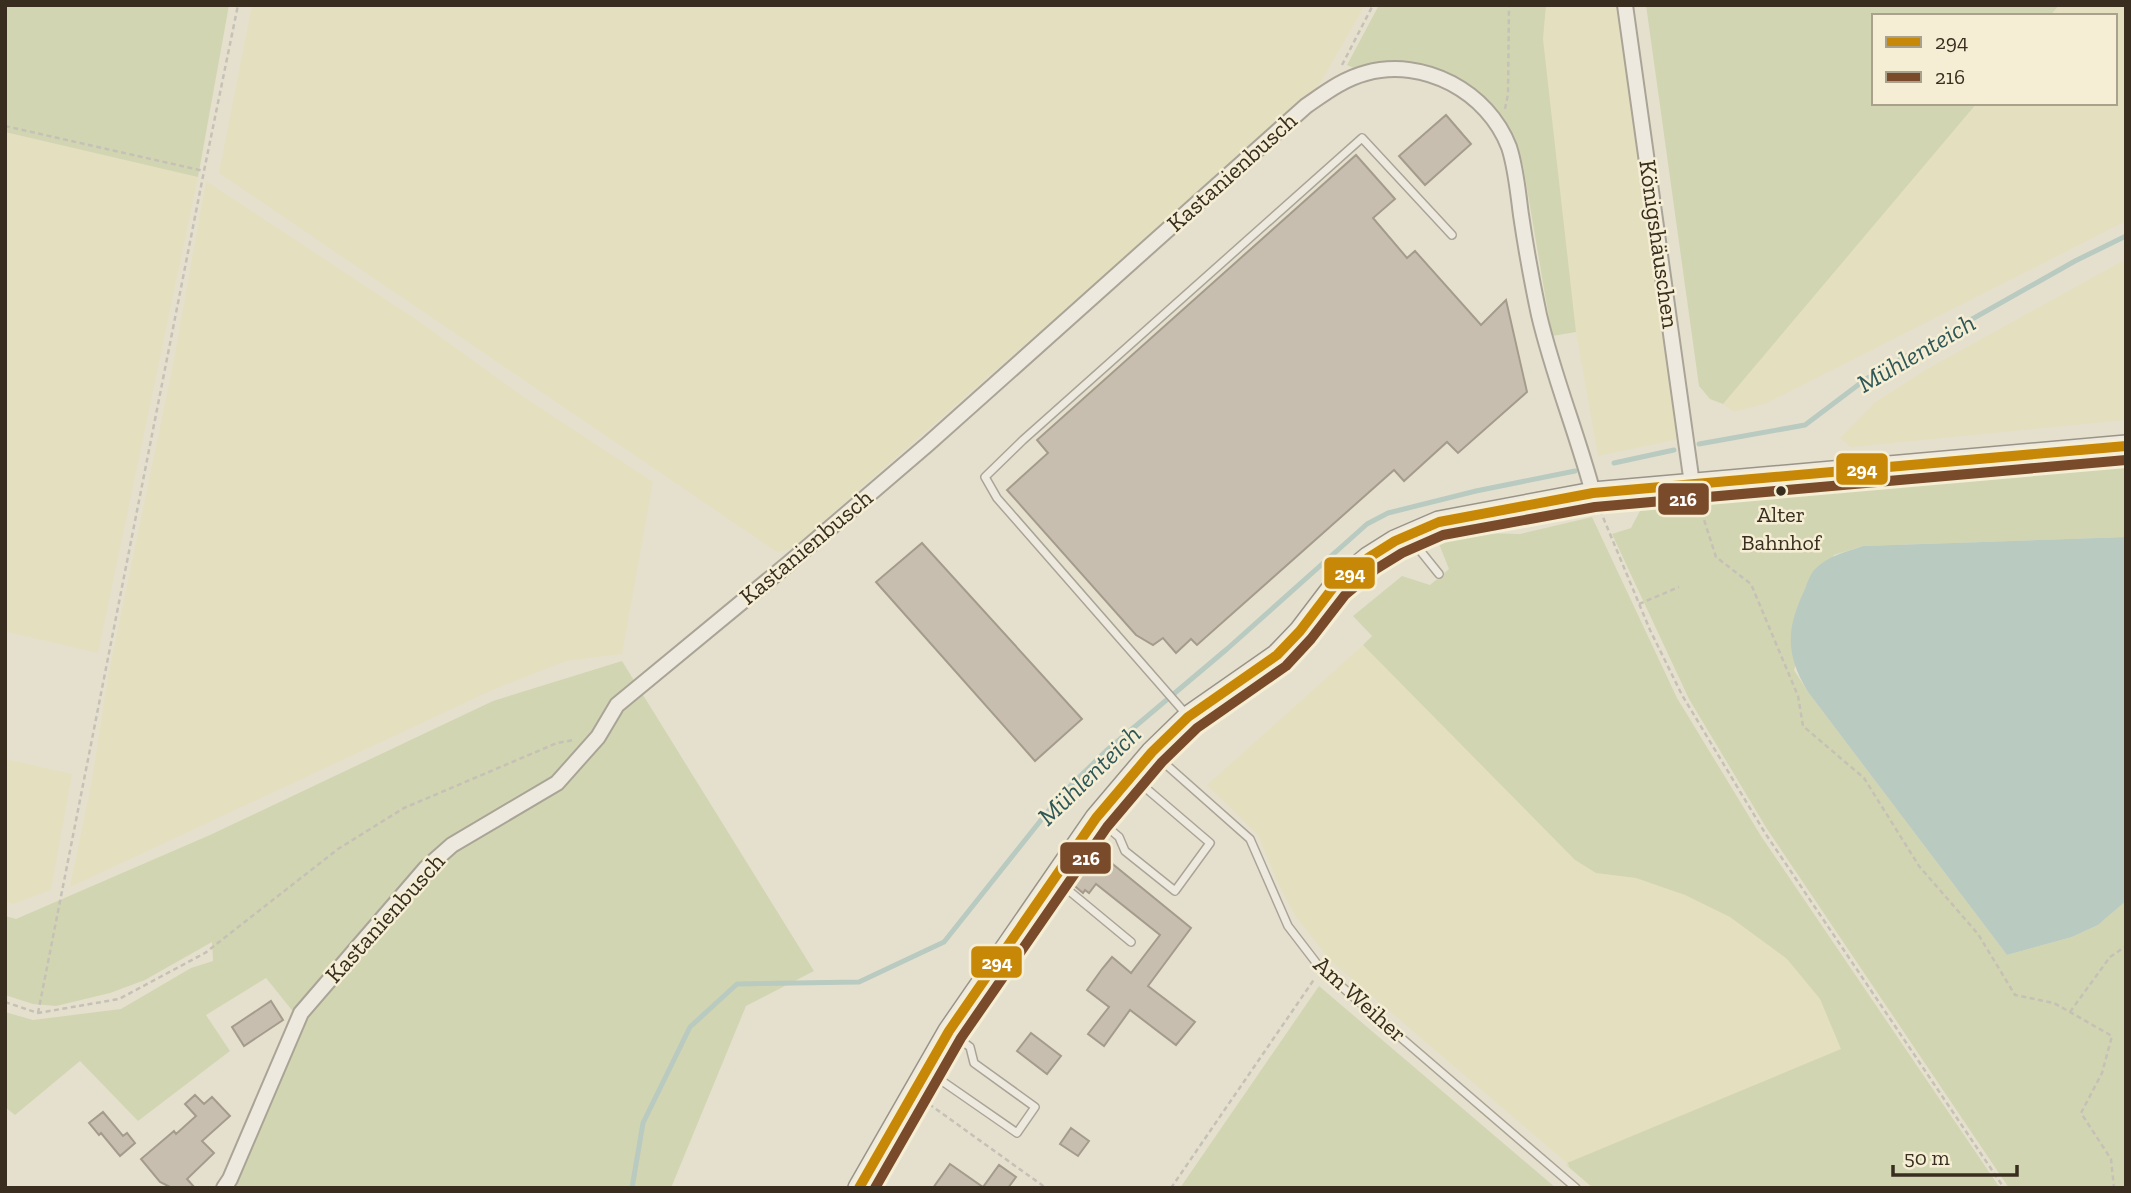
<svg xmlns="http://www.w3.org/2000/svg" width="2131" height="1193" font-family="'Zilla Slab',serif">
<style>
.farmland{fill:#e4dfbf}
.green{fill:#d2d5b1}
.water{fill:#b9cac1}
.lines{fill:none;stroke-linecap:round;stroke-linejoin:round}
.stream{stroke:#b9cac1;stroke-width:5}
.building{fill:#c8beaf;stroke:#a59b8d;stroke-width:2}
.service-casing{stroke:#aaa497;stroke-width:10}
.minor-casing{stroke:#aaa497;stroke-width:18}
.secondary-casing{stroke:#9a9486;stroke-width:24}
.path{stroke:#c5c1b6;stroke-width:2.5;stroke-dasharray:5 3.5;stroke-linecap:butt}
.service{stroke:#ede9df;stroke-width:7}
.minor{stroke:#ede9df;stroke-width:14}
.secondary{stroke:#ede9df;stroke-width:21}
.bus-1-casing{stroke:#f5eed4;stroke-width:16}
.bus-2-casing{stroke:#f5eed4;stroke-width:16}
.bus-1{stroke:#c78808;stroke-width:10}
.bus-2{stroke:#7a4b2a;stroke-width:10}
.bus-dot{fill:#382d1f;stroke:#f5eed4;stroke-width:2.5}
.labels{text-anchor:middle;stroke-width:5;stroke-linejoin:round;paint-order:stroke}
.bus-label{font-size:22px;fill:#382d1f;stroke:#f5eed4}
.street-label{font-size:24px;fill:#382d1f;stroke:#f5eed4}
.water-label{font-size:26px;font-style:italic;fill:#2e5758;stroke:#f5eed4}
.line-badge{stroke:#f5eed4;stroke-width:2.5}
.badge-label{font-size:19px;text-anchor:middle;font-weight:bold;fill:#fff}
</style>
<rect width="100%" height="100%" fill="#e5e0ce"/>
<!-- farmland -->
<path class="farmland" d="M 252,5 L 1365,5 L 1318,87 L 793,548 L 777,552 L 219,173 Z
M 1546,5 L 1617,5 L 1679,439 L 1598,456 L 1576,332 L 1543,39 Z
M 2059,5 L 2126,5 L 2126,221 L 1767,403 L 1734,412 L 1723,404 L 1977,103 L 2115,103 L 2115,16 L 2050,16 Z
M 5,132 L 198,177 L 98,653 L 8,632 L 5,642 Z
M 206,181 L 417,320 L 524,397 L 653,482 L 622,654 L 566,661 L 497,688 L 70,887 L 92,780 L 108,677 L 173,365 Z
M 2126,259 L 2126,420 L 1851,447 L 1840,438 L 1874,403 L 1927,369 Z
M 1363,645 L 1575,860 L 1596,873 L 1636,878 L 1685,895 L 1730,917 L 1787,959 L 1820,999 L 1842,1050 L 1567,1163 L 1330,960 L 1296,917 L 1278,883 L 1258,835 L 1207,785 Z
M 5,759 L 72,774 L 51,890 L 13,904 L 5,901 Z"/>
<!-- green -->
<path class="green" d="M 5,5 L 229,5 L 198,177 L 5,132 Z
M 1379,5 L 1546,5 L 1543,39 L 1576,332 L 1552,336 L 1523,165 L 1491,105 L 1466,85 L 1421,64 L 1393,62 L 1356,69 L 1347,65 Z
M 1646,5 L 2059,5 L 2050,16 L 1874,16 L 1874,103 L 1977,103 L 1723,404 L 1710,399 L 1699,386 Z
M 2126,462 L 2126,537 L 1863,546 L 1834,555 L 1794,670 L 1808,692 L 2007,955 L 2072,937 L 2098,925 L 2126,901 L 2126,1188 L 2009,1188 L 1767,829 L 1689,699 L 1612,534 L 1631,528 L 1642,507 Z
M 1592,517 L 1677,698 L 1761,836 L 2000,1188 L 1593,1188 L 1565,1164 L 1570,1167 L 1567,1163 L 1841,1049 L 1820,999 L 1787,959 L 1730,917 L 1685,895 L 1636,878 L 1596,873 L 1575,860 L 1363,645 L 1372,636 L 1353,616 L 1402,576 L 1430,585 L 1449,569 L 1439,544 L 1479,533 L 1520,534 Z
M 622,661 L 814,971 L 746,1006 L 671,1188 L 229,1188 L 303,1024 L 266,978 L 206,1015 L 230,1051 L 138,1121 L 80,1061 L 15,1115 L 5,1107 L 5,1012 L 33,1020 L 121,1009 L 191,968 L 213,961 L 212,942 L 145,980 L 110,993 L 56,1006 L 33,1004 L 5,995 L 5,916 L 16,919 L 210,835 L 493,701 Z
M 1319,986 L 1556,1188 L 1180,1188 Z"/>
<!-- water -->
<path class="water" d="M 2126,537 L 2126,901 L 2098,925 L 2072,937 L 2007,955 L 1808,692 C 1785,654 1786,629 1805,589 C 1807,583 1810,575 1814,570 C 1827,556 1846,552 1863,546 Z"/>
<g class="lines">
<!-- stream -->
<path class="stream" d="M 1699,444 L 1805,425 L 1866,379 L 2075,261 L 2126,236
M 1614,463 L 1674,450
M 632,1188 L 643,1123 L 690,1027 L 737,984 L 859,982 L 944,942 L 1061,795 L 1106,751 L 1227,649 L 1367,524 L 1388,513 L 1476,491 L 1575,471"/>
</g>
<!-- building -->
<path class="building" d="M 1446,115 L 1471,144 L 1425,185 L 1399,156 Z
M 1356,155 L 1395,199 L 1373,218 L 1407,258 L 1415,251 L 1481,325 L 1506,300 L 1527,392 L 1458,453 L 1447,442 L 1404,481 L 1394,470 L 1197,645 L 1191,639 L 1176,653 L 1163,638 L 1153,645 L 1136,635 L 1007,490 L 1048,453 L 1037,440 Z
M 922,543 L 1082,719 L 1035,761 L 876,582 Z
M 1093,848 L 1191,928 L 1148,986 L 1195,1022 L 1176,1045 L 1130,1010 L 1104,1046 L 1088,1034 L 1109,1007 L 1087,990 L 1102,969 L 1112,957 L 1131,973 L 1160,935 L 1096,884 L 1089,893 L 1085,890 L 1083,893 L 1070,882 Z
M 271,1001 L 283,1020 L 244,1046 L 232,1027 Z
M 1031,1033 L 1061,1056 L 1047,1074 L 1017,1051 Z
M 195,1095 L 204,1104 L 212,1097 L 230,1116 L 202,1141 L 214,1153 L 187,1179 L 195,1188 L 172,1188 L 160,1182 L 141,1159 L 174,1131 L 176,1134 L 196,1116 L 185,1104 Z
M 103,1112 L 123,1136 L 127,1133 L 135,1143 L 120,1156 L 101,1133 L 99,1135 L 89,1123 Z
M 1071,1128 L 1089,1141 L 1078,1156 L 1060,1144 Z
M 950,1164 L 983,1187 L 999,1165 L 1016,1177 L 1008,1188 L 933,1188 Z"/>
<g class="lines">
<!-- service casing -->
<g class="service-casing">
<path id="service" d="M 1410,538 L 1439,574
M 1186,714 L 997,498 L 985,477 L 1023,440 L 1362,138 L 1452,235
M 1153,753 L 1250,839 L 1288,926 L 1321,969 L 1576,1188
M 1099,820 L 1119,837 L 1125,851 L 1175,891 L 1210,843 L 1134,778
M 1056,880 L 1131,942
M 929,1072 L 1017,1133 L 1035,1107 L 974,1063 L 970,1047 L 950,1032"/>
</g>
<!-- minor casing -->
<g class="minor-casing">
<path id="minor" d="M 1625,5 L 1692,484
M 224,1188 L 230,1179 L 301,1013 L 426,868 L 452,845 L 557,783 L 598,737 L 617,705 L 788,564 L 928,444 L 1306,106 C 1325,93 1343,79 1366,73 C 1424,57 1488,92 1509,147 C 1516,168 1518,193 1521,215 C 1526,249 1532,282 1539,315 C 1553,375 1577,433 1593,493"/>
</g>
<!-- secondary casing -->
<g class="secondary-casing">
<path id="secondary" d="M 859,1188 L 949,1031 L 1096,818 L 1152,752 L 1188,717 L 1277,655 L 1300,631 L 1335,585 L 1368,558 L 1395,541 L 1439,522 L 1593,493 L 2126,446"/>
</g>
<!-- path -->
<path class="path" d="M 1342,65 L 1373,5
M 1505,109 L 1508,94 L 1509,5
M 5,126 L 204,171
M 1699,504 L 1716,557 L 1751,584 L 1798,696 L 1803,726 L 1864,778 L 1919,866 L 1978,934 L 2015,995 L 2054,1003 L 2112,1036 L 2102,1073 L 2081,1113 L 2111,1159 L 2114,1188
M 1600,510 L 1650,630 L 1682,695 L 1765,833 L 2004,1188
M 1639,604 L 1679,587
M 5,1002 L 38,1013 L 119,999 L 205,953 L 338,849 L 404,808 L 557,743 L 574,740
M 2070,1012 L 2110,957 L 2126,946
M 38,1013 L 204,171 L 238,5
M 929,1104 L 1046,1188
M 1171,1188 L 1315,978"/>
<!-- service -->
<use href="#service" class="service"/>
<!-- minor -->
<use href="#minor" class="minor"/>
<!-- secondary -->
<use href="#secondary" class="secondary"/>
<!-- bus-1 casing -->
<g class="bus-1-casing">
<path id="bus-1" d="M 859,1188 L 949,1031 L 1096,818 L 1152,752 L 1188,717 L 1277,655 L 1300,631 L 1335,585 L 1368,558 L 1395,541 L 1439,522 L 1593,493 L 2126,446"/>
</g>
<!-- bus-2 casing -->
<g class="bus-2-casing">
<path id="bus-2" d="M 875,1188 L 961,1038 L 1107,827 L 1162,762 L 1197,728 L 1286,666 L 1311,639 L 1345,595 L 1376,569 L 1402,553 L 1443,535 L 1595,507 L 2126,460"/>
</g>
<!-- bus-1 -->
<use href="#bus-1" class="bus-1"/>
<!-- bus-2 -->
<use href="#bus-2" class="bus-2"/>
</g>
<!-- markers -->
<circle class="bus-dot" cx="1781" cy="491" r="6"/>
<g class="labels">
<!-- bus labels -->
<g class="bus-label">
<text x="1781" y="522">Alter<tspan x="1781" dy="28">Bahnhof</tspan></text>
</g>
<!-- street labels -->
<g class="street-label">
<text transform="translate(1232 172) rotate(-42)" y="8">Kastanienbusch</text>
<text transform="translate(1659 244) rotate(82)" y="8">Königshäuschen</text>
<text transform="translate(806 547) rotate(-40)" y="8">Kastanienbusch</text>
<text transform="translate(385 918) rotate(-48)" y="8">Kastanienbusch</text>
<text transform="translate(1360 999) rotate(42)" y="8">Am Weiher</text>
</g>
<!-- water labels -->
<g class="water-label">
<text transform="translate(1916 353) rotate(-30)" y="9">Mühlenteich</text>
<text transform="translate(1089 775) rotate(-44)" y="9">Mühlenteich</text>
</g>
</g>
<g class="line-badge">
<rect x="1835" y="452" width="54" height="34" rx="7" fill="#c78808"/>
<rect x="1657" y="482" width="53" height="34" rx="7" fill="#7a4b2a"/>
<rect x="1323" y="556" width="53" height="34" rx="7" fill="#c78808"/>
<rect x="1059" y="841" width="53" height="34" rx="7" fill="#7a4b2a"/>
<rect x="970" y="945" width="53" height="34" rx="7" fill="#c78808"/>
</g>
<g class="badge-label">
<text x="1862" y="476">294</text>
<text x="1683" y="506">216</text>
<text x="1350" y="580">294</text>
<text x="1086" y="865">216</text>
<text x="997" y="969">294</text>
</g>
<!-- border -->
<rect width="2131" height="1193" fill="none" stroke="#382d1f" stroke-width="14"/>
<!-- legend -->
<rect x="1872" y="14" width="245" height="91" fill="#f5eed4" stroke="#a9a18c" stroke-width="2"/>
<rect x="1886" y="37" width="35" height="10" fill="#c78808" stroke="#a9a18c" stroke-width="2"/>
<text x="1935" y="49" font-size="21" fill="#382d1f">294</text>
<rect x="1886" y="72" width="35" height="10" fill="#7a4b2a" stroke="#a9a18c" stroke-width="2"/>
<text x="1935" y="84" font-size="21" fill="#382d1f">216</text>
<!-- scale -->
<path d="M1893 1165v10h124v-10" fill="none" stroke="#382d1f" stroke-width="3.5"/>
<text x="1904" y="1165" font-size="21" fill="#382d1f" stroke="#f5eed4" stroke-width="5" paint-order="stroke">50 m</text>
</svg>
